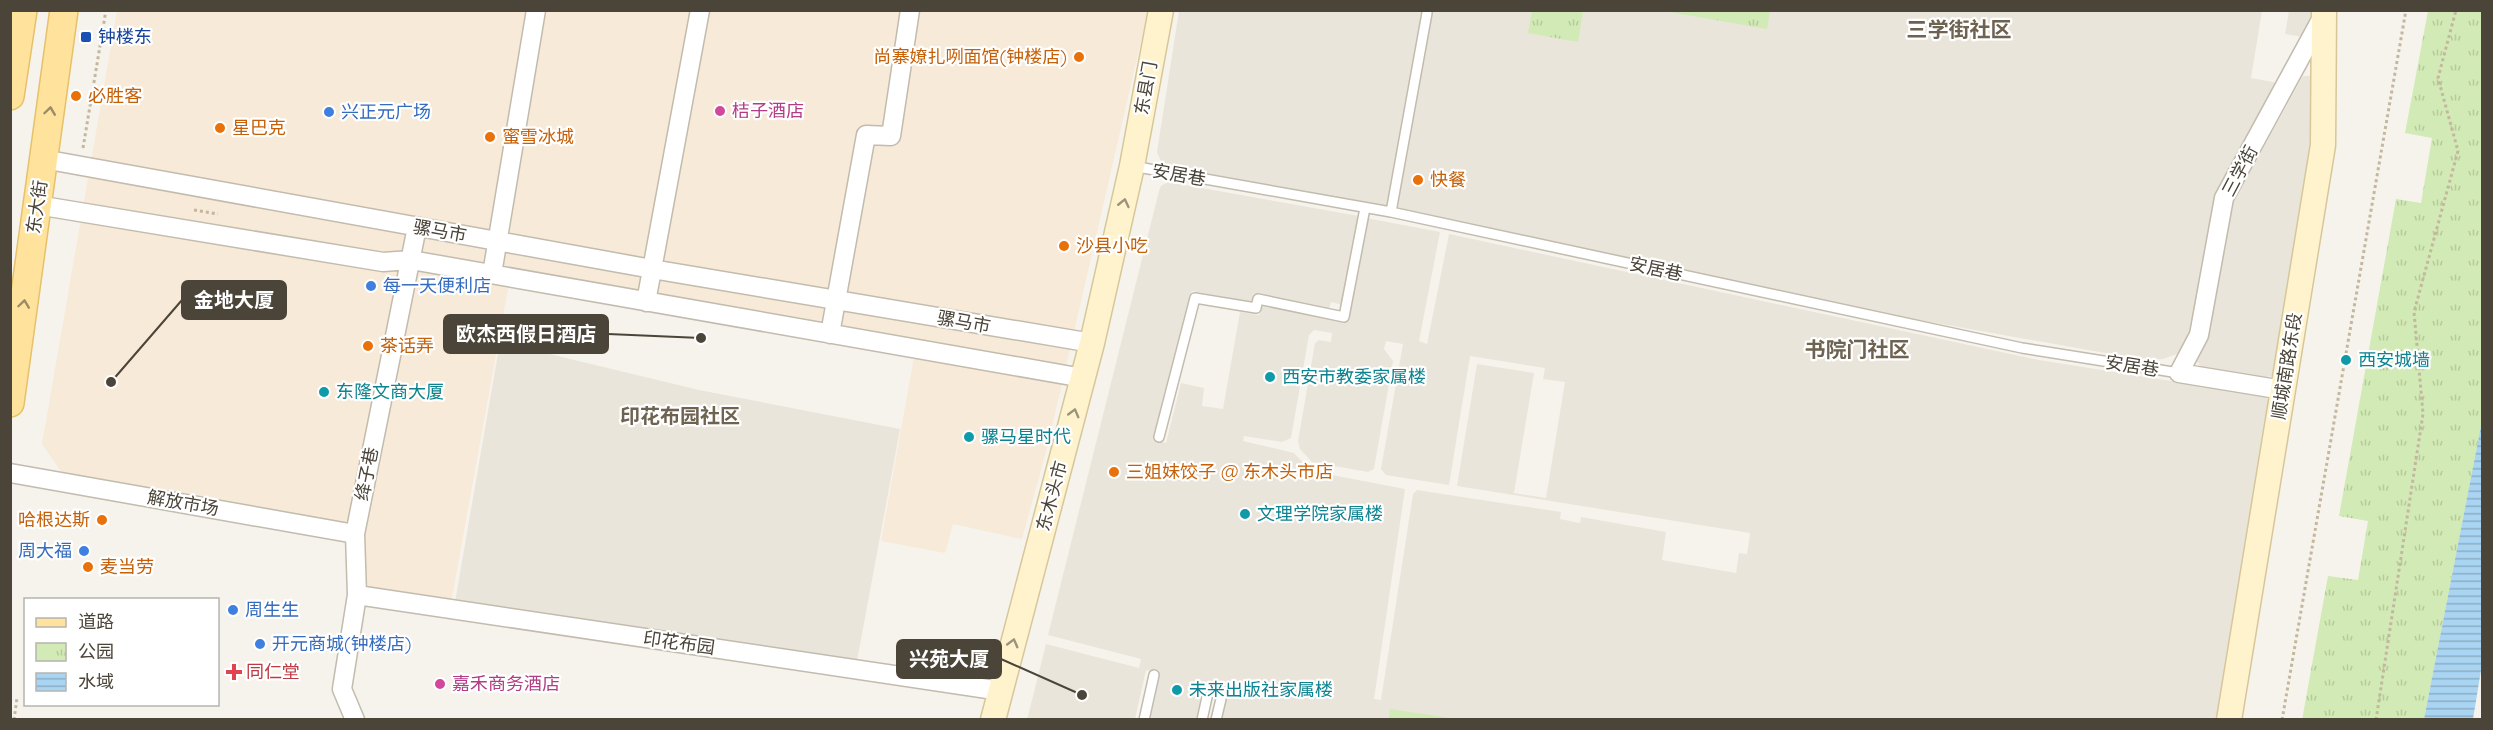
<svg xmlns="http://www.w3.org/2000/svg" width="2493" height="730" font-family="Quicksand,'Noto Sans SC',sans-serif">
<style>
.residential{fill:#eae5da;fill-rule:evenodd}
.commercial{fill:#f7ead8}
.grass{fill:#d2eab5}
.park{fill:url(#park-tufts)}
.water{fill:url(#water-rules)}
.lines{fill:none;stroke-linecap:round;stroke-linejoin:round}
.lane-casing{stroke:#c2bbae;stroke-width:12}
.street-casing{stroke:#c2bbae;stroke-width:21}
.secondary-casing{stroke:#d6c79b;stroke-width:27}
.primary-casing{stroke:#e6c16a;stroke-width:30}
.path{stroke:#c4b79f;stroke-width:3;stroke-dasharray:3 3;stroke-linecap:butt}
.lane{stroke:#fff;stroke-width:9}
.street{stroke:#fff;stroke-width:18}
.secondary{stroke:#fff3cd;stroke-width:24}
.primary{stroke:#ffe39c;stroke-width:27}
.oneway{stroke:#9c8c66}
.oneway2{stroke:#9c937c}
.transit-dot{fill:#1a4fb4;stroke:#fff;stroke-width:2}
.food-dot{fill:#e8710a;stroke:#fff;stroke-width:2}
.hotel-dot{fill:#d1479c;stroke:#fff;stroke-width:2}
.shop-dot{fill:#3f7fe0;stroke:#fff;stroke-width:2}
.culture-dot{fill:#0f9aa8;stroke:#fff;stroke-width:2}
.health-dot{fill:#e0444e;stroke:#fff;stroke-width:2}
.labels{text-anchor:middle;stroke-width:4.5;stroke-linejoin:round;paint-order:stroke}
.transit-label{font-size:18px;fill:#164399;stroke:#fff;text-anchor:start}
.food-label{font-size:18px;fill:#c56008;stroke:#fff;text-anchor:start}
.street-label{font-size:18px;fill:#4b4439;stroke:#fff}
.hotel-label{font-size:18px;fill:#b23c85;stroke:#fff;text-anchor:start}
.shop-label{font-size:18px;fill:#366cbe;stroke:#fff;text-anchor:start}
.culture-label{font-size:18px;fill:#0d838f;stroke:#fff;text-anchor:start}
.health-label{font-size:18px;fill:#be3a42;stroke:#fff;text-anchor:start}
.neighbourhood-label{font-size:20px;font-weight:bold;fill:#6e6250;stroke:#fff}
.quarter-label{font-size:21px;font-weight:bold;fill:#6e6250;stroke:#fff}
.leader{fill:none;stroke:#4b4439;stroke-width:2}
.callout-dot{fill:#4b4439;stroke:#fff;stroke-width:2}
.callout{fill:#4b4439;stroke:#4b4439;stroke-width:2}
.callout-label{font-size:20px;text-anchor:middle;font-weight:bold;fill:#fff}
</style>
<defs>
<pattern id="park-tufts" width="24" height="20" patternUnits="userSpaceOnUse" patternTransform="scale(1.5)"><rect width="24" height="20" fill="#d2eab5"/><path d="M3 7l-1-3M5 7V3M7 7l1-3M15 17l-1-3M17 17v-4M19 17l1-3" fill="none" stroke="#b6ca9c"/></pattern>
<pattern id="water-rules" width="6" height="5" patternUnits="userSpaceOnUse" patternTransform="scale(1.5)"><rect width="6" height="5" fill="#a9d4f2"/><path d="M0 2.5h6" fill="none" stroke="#8caec5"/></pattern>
</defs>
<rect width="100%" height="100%" fill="#f6f3ec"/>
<!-- residential -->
<path class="residential" d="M 1179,11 L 2262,11 L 2251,78 L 2278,83 L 2213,211 L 2189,339 L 2177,354 L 2163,359 L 2144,360 L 1908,318 L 1457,223 L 1162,164 L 1157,152 Z
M 2289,11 L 2314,11 L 2303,37 L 2285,34 Z
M 2303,76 L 2312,76 L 2317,111 L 2275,372 L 2272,376 L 2261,378 L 2201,367 L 2196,360 L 2207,337 L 2234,201 Z
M 1168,182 L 1359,216 L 1343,305 L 1331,302 L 1329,309 L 1253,294 L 1252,302 L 1192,291 L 1154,439 L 1166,443 L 1181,383 L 1204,388 L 1202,406 L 1223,409 L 1240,312 L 1259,315 L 1261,303 L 1347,320 L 1366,218 L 1440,232 L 1419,341 L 1427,344 L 1449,234 L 2039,360 L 2265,396 L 2270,403 L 2219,719 L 1222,720 L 1226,697 L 1202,693 L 1196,719 L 1150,720 L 1160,674 L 1146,670 L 1135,719 L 1027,720 L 1046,644 L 1139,668 L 1141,659 L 1048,635 L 1159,191 L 1161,186 ZM 1314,330 L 1332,333 L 1331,342 L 1319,340 L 1315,343 L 1298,441 L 1300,449 L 1312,462 L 1368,472 L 1374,469 L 1393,361 L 1384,349 L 1386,341 L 1403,344 L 1381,469 L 1386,475 L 1449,485 L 1470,356 L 1545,368 L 1543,379 L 1565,382 L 1546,498 L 1514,493 L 1534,373 L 1477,364 L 1457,486 L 1750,533 L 1747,554 L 1739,553 L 1736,573 L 1662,560 L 1666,532 L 1581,517 L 1580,523 L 1560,519 L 1561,512 L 1417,490 L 1413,494 L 1381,700 L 1374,699 L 1405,489 L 1311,471 L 1294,453 L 1243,441 L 1244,436 L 1282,442 L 1291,438 L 1309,335 Z
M 500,342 L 699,390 L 900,429 L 857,661 L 455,602 Z"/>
<!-- commercial -->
<path class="commercial" d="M 117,11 L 1148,11 L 1048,444 L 1022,539 L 953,524 L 945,553 L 881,541 L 914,357 L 509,283 L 451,603 L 364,591 L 362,528 L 62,473 L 42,444 Z"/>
<!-- grass -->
<path class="grass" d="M 1390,709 L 1457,719 L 1389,719 Z"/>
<!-- park -->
<path class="park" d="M 1532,11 L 1583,11 L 1578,42 L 1528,33 Z
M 1664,11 L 1770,11 L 1767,29 Z
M 2428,11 L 2482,11 L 2482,422 L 2424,719 L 2302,720 L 2328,576 L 2358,580 L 2368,521 L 2339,516 L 2396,199 L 2421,203 L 2432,138 L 2405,133 Z"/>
<!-- water -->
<path class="water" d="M 2482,421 L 2482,664 L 2473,719 L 2424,719 Z"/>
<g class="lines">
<!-- lane casing -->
<g class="lane-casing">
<path id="lane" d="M 1132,166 L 1391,212 L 2022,348 L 2179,373
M 1391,212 L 1427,13
M 1159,437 L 1195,298 L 1256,308 L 1258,299 L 1344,317 L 1365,208
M 1144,720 L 1154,675
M 1202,720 L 1207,697
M 1216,720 L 1221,699"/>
</g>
<!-- street casing -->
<g class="street-casing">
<path id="street" d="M 43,159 L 652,269 L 1092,343
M 37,205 L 383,262 L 411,260 L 1083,378
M 492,274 L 536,10
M 646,302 L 700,10
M 830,334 L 866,135 L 891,136 L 910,10
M 2283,390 L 2179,373 L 2199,335 L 2224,198 L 2323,16
M 10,473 L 355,534
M 357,595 L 1001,691
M 355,720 L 342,689 L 357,595 L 355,534 L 417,227"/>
</g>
<!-- secondary casing -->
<g class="secondary-casing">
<path id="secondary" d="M 993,720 L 1092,343 L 1132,166 L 1161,10
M 2229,720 L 2323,145 L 2324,10"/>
</g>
<!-- primary casing -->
<g class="primary-casing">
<path id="primary" d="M 10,96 L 23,10
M 10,403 L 64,10"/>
</g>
<!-- path -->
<path class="path" d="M 83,148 L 106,10
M 194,210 L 218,214
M 14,720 L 17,698
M 2282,720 L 2406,10
M 2376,720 L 2423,414 L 2414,312 L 2458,151 L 2438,78 L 2456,10"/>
<!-- lane -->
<use href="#lane" class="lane"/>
<!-- street -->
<use href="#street" class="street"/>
<!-- secondary -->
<use href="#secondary" class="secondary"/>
<!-- primary -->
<use href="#primary" class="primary"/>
</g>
<!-- one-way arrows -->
<defs><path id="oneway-chevron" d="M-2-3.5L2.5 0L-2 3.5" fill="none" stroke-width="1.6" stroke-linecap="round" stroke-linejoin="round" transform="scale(1.5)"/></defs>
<g class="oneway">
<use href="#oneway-chevron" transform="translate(50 111) rotate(-82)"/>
<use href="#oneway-chevron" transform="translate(24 304) rotate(-82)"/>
</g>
<g class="oneway2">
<use href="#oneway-chevron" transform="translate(1124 203) rotate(-77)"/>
<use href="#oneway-chevron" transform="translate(1074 413) rotate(-75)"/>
<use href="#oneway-chevron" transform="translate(1013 643) rotate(-75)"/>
</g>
<!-- markers -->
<rect class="transit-dot" x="80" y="31" width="12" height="12" rx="3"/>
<g class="food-dot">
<circle cx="1079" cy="57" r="6"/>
<circle cx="76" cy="96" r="6"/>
<circle cx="220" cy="128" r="6"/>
<circle cx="490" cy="137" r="6"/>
<circle cx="1418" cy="180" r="6"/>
<circle cx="1064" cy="246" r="6"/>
<circle cx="368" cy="346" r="6"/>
<circle cx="1114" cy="472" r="6"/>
<circle cx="102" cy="520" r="6"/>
<circle cx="88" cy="567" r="6"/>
</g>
<g class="hotel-dot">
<circle cx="720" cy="111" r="6"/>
<circle cx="440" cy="684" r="6"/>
</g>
<g class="shop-dot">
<circle cx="329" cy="112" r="6"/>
<circle cx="371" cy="286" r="6"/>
<circle cx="84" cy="551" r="6"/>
<circle cx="233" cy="610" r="6"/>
<circle cx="260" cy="644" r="6"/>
</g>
<g class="culture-dot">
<circle cx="2346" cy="360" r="6"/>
<circle cx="1270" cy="377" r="6"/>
<circle cx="324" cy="392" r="6"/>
<circle cx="969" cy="437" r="6"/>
<circle cx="1245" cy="514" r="6"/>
<circle cx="1177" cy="690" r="6"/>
</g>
<path class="health-dot" d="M231 663h6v6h6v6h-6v6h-6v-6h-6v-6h6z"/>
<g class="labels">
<!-- transit labels -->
<g class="transit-label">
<text x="98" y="43">钟楼东</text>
</g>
<!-- food labels -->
<g class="food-label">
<text x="1067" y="63" text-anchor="end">尚寨嫽扎咧面馆(钟楼店)</text>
<text x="88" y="102">必胜客</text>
<text x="232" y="134">星巴克</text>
<text x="502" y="143">蜜雪冰城</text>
<text x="1430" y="186">快餐</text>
<text x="1076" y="252">沙县小吃</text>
<text x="380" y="352">茶话弄</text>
<text x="1126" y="478">三姐妹饺子 @ 东木头市店</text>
<text x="90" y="526" text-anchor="end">哈根达斯</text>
<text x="100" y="573">麦当劳</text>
</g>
<!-- street labels -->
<g class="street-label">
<text transform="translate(1146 88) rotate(-80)" y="6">东县门</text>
<text transform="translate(2240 171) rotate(-62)" y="6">三学街</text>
<text transform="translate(1179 175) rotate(10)" y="6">安居巷</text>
<text transform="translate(37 207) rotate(-82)" y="6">东大街</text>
<text transform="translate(440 231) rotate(10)" y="6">骡马市</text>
<text transform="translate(1656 269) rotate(12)" y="6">安居巷</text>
<text transform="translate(964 322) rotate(10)" y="6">骡马市</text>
<text transform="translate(2132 366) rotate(9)" y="6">安居巷</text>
<text transform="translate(2287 366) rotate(-81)" y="6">顺城南路东段</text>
<text transform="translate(367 474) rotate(-79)" y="6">绛子巷</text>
<text transform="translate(1052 496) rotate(-75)" y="6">东木头市</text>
<text transform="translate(183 503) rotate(10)" y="6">解放市场</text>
<text transform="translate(679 643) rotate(8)" y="6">印花布园</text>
</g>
<!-- hotel labels -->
<g class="hotel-label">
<text x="732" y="117">桔子酒店</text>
<text x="452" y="690">嘉禾商务酒店</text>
</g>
<!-- shop labels -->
<g class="shop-label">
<text x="341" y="118">兴正元广场</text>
<text x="383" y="292">每一天便利店</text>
<text x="72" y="557" text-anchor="end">周大福</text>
<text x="245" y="616">周生生</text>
<text x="272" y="650">开元商城(钟楼店)</text>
</g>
<!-- culture labels -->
<g class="culture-label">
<text x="2358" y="366">西安城墙</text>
<text x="1282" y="383">西安市教委家属楼</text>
<text x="336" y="398">东隆文商大厦</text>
<text x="981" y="443">骡马星时代</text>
<text x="1257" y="520">文理学院家属楼</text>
<text x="1189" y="696">未来出版社家属楼</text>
</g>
<!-- health labels -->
<g class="health-label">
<text x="246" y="678">同仁堂</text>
</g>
<!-- neighbourhood labels -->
<g class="neighbourhood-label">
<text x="680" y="423">印花布园社区</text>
</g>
<!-- quarter labels -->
<g class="quarter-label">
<text x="1959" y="37">三学街社区</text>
<text x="1857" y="357">书院门社区</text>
</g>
</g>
<!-- callouts -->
<path class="leader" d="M111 382L182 300M701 338L608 334M1082 695L1001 659"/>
<g class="callout-dot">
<circle cx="111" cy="382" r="6"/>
<circle cx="701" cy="338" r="6"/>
<circle cx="1082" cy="695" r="6"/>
</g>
<g class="callout">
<rect x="182" y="281" width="104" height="38" rx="6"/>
<rect x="444" y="315" width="164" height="38" rx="6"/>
<rect x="897" y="640" width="104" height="38" rx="6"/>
</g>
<g class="callout-label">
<text x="234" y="307">金地大厦</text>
<text x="526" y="341">欧杰西假日酒店</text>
<text x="949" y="666">兴苑大厦</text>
</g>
<!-- border -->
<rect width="2493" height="730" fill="none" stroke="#4b4439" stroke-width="24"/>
<!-- legend -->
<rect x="24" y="598" width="195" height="108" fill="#ffffff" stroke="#b7b4b0" stroke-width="1.5"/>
<rect x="36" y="618" width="30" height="9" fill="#ffe39c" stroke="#b7b4b0" stroke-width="1.5"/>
<text x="78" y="628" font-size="18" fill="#4b4439">道路</text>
<rect x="36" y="643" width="30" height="18" fill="url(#park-tufts)" stroke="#b7b4b0" stroke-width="1.5"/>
<text x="78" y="658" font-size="18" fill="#4b4439">公园</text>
<rect x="36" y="673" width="30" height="18" fill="url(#water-rules)" stroke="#b7b4b0" stroke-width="1.5"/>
<text x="78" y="688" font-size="18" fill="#4b4439">水域</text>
</svg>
